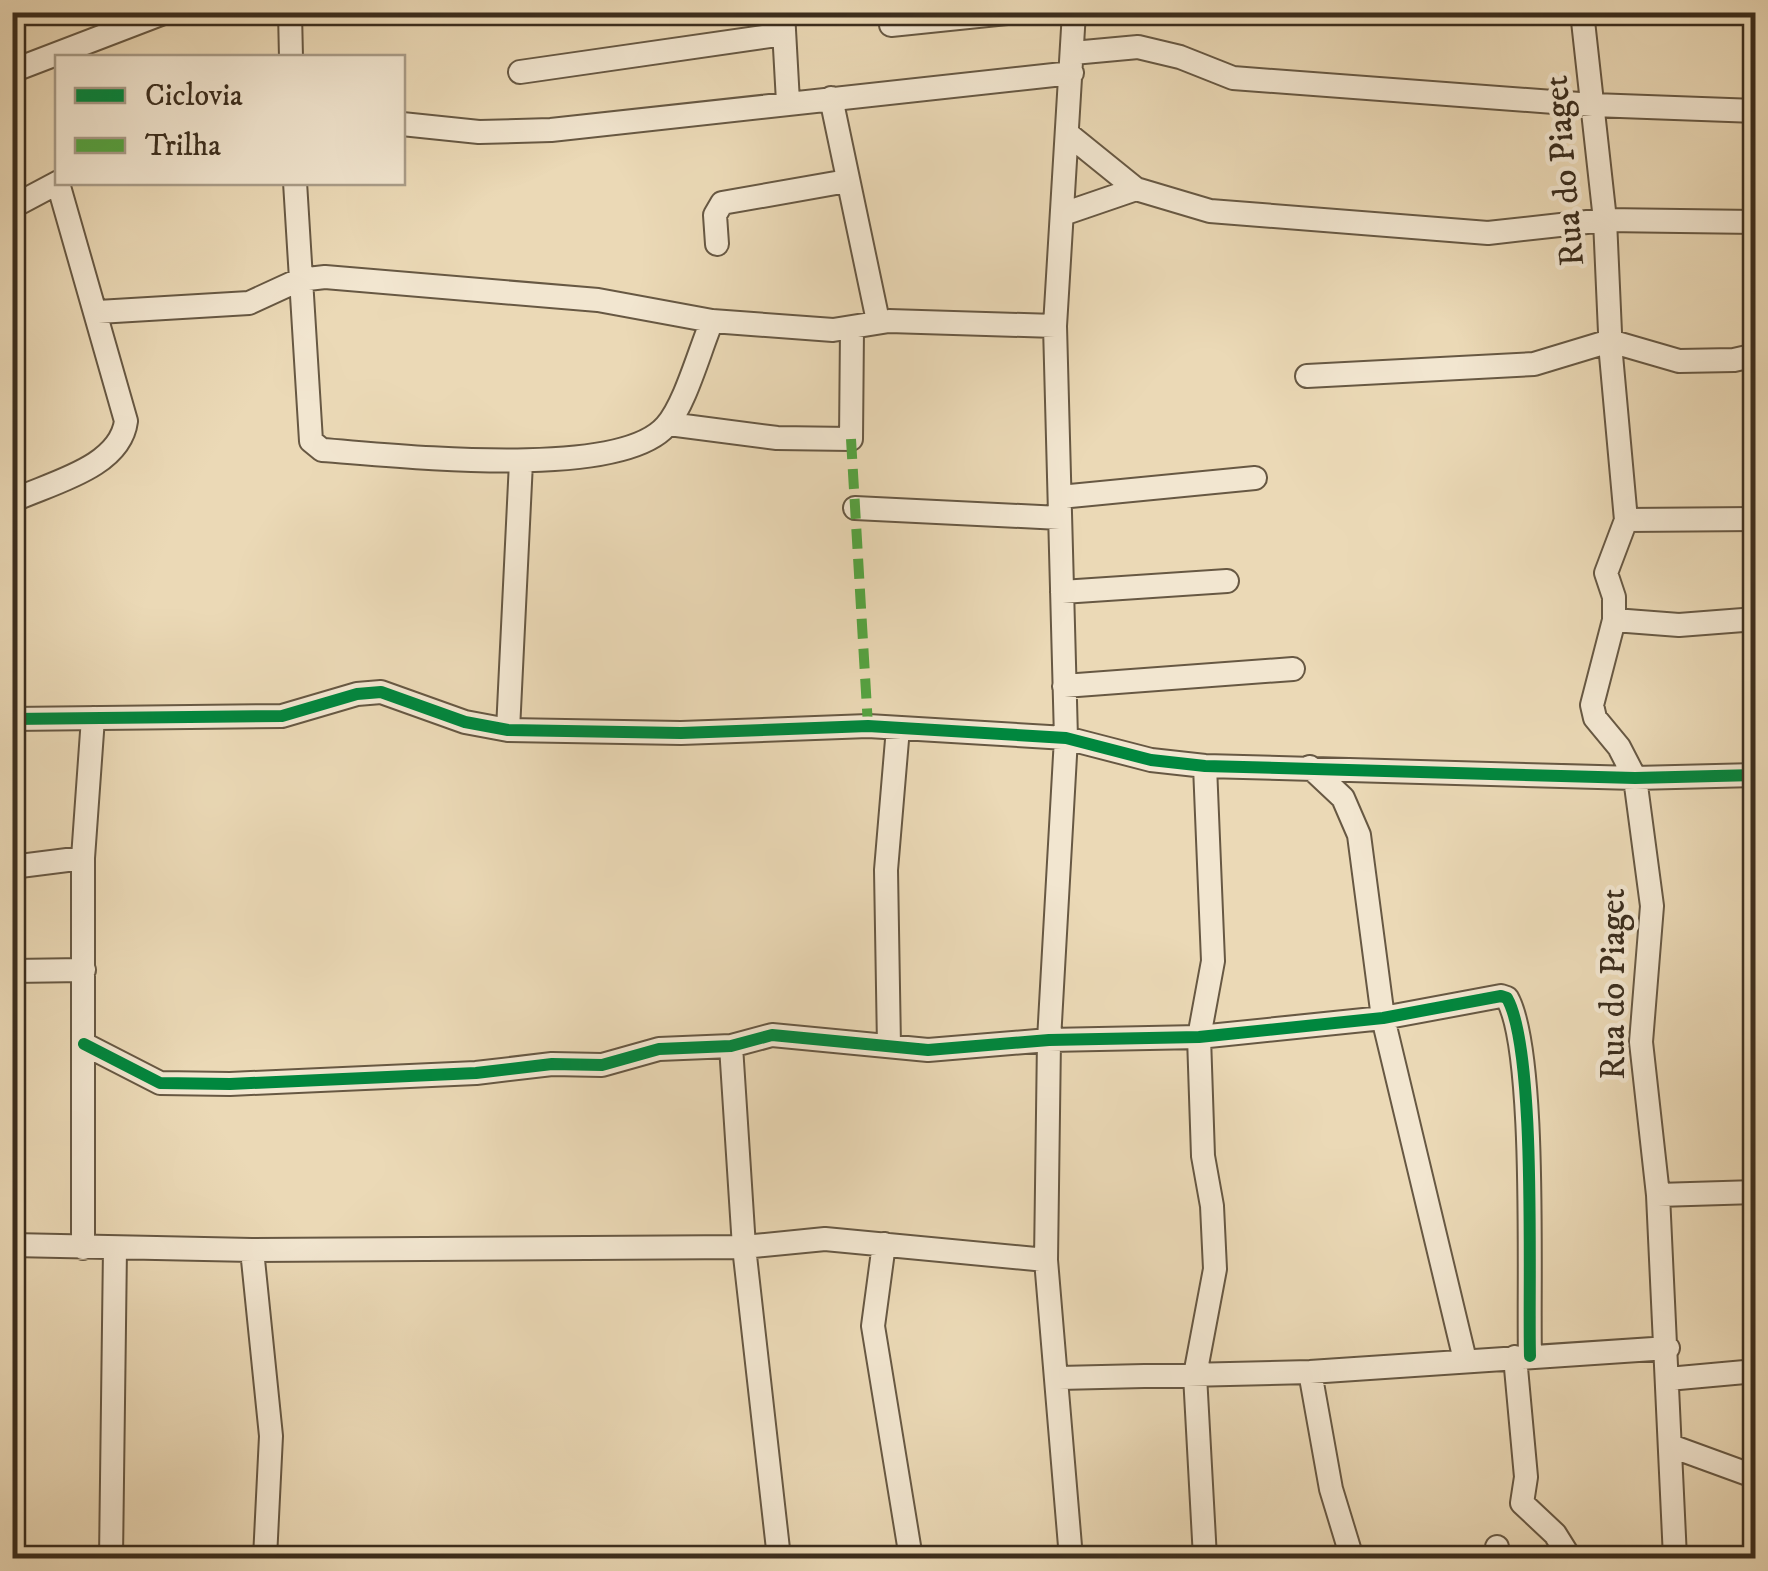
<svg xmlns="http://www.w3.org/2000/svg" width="1768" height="1571" font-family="'IM FELL DW Pica',serif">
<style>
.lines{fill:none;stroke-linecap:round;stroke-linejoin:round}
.minor-casing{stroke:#675843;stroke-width:26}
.minor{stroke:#f2e6d0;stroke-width:22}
.quiet{stroke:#54a441;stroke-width:10;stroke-dasharray:20 10;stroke-linecap:butt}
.cycleway-casing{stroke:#f2e6d0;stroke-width:19}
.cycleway{stroke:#00873e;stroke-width:12}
.labels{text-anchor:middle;stroke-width:9;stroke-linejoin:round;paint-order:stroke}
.street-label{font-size:35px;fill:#3b2d1d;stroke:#f2e6d0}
</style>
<rect width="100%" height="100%" fill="#ebd9b6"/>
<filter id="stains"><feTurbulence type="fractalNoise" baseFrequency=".002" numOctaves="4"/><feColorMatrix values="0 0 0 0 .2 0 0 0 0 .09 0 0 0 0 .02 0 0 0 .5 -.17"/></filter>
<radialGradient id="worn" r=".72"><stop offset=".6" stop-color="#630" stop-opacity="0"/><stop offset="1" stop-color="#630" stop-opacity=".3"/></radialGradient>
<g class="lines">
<!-- minor casing -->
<g class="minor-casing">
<path id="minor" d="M 290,12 L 291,58
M 783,12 L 788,102
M 1582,12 L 1605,220 L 1611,355 L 1626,520 L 1606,573 L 1614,597 L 1614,620 L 1592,705 L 1595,718 L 1619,747 L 1635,778 L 1652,906 L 1641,1042 L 1658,1195 L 1675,1558
M 891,25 L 1017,12
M 1073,53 L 1138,47 L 1180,57 L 1233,78 L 1593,105 L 1756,111
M 12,71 L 166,12
M 520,72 L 784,34
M 831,98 L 878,321
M 402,124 L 479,132 L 551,130 L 1072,73
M 1068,134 L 1136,189 L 1210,211 L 1488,233 L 1605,220 L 1756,222
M 295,182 L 311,441 L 322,450 C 394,455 618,481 666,426 C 685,405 700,349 712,321
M 12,207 L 59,182
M 1063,214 L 1136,189
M 717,244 L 715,215 L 722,203 L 847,181
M 98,312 L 249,303 L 299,280 L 325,277 L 598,300 L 712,321 L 833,330 L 889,321 L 1055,326
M 1307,376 L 1534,364 L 1610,341 L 1679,361 L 1734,360 L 1756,355
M 669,424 L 777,438 L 851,439 L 852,329
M 1060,497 L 1255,478
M 12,501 C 50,483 120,468 126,421 L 58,183
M 855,508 L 1060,518
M 1626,520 L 1756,519
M 1062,592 L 1227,581
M 1614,620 L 1679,625 L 1756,619
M 1064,686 L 1293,669
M 12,719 L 282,716 L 357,694 L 381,692 L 465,722 L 508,730 L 681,733 L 868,726 L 1066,738 L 1151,760 L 1205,766 L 1635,778 L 1756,775
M 508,730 L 521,462
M 1205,766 L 1213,961 L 1199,1037 L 1203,1156 L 1212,1206 L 1215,1269 L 1195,1375 L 1205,1558
M 1310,767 L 1343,798 L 1359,835 L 1383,1018 L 1465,1360
M 12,867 L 83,858
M 12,971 L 84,970
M 84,1044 L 160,1083 L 230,1084 L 476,1073 L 552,1064 L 602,1065 L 659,1049 L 731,1046 L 772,1035 L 928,1050 L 1049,1040 L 1199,1037 L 1383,1018 L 1501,996 L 1507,998 C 1537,1051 1528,1284 1530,1356
M 731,1046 L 744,1247 L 779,1558
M 889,1046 L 886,870 L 898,728
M 1658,1195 L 1756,1192
M 884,1244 L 873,1326 L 911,1558
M 12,1245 L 252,1250 L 744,1247 L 825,1239 L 1046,1260
M 83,1248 L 83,858 L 93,718
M 252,1250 L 271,1436 L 265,1558
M 1515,1357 L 1526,1477 L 1522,1503 L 1555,1534 L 1570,1558
M 1310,1372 L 1331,1489 L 1352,1558
M 1059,1378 L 1310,1372 L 1668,1348
M 1668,1379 L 1756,1371
M 1671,1446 L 1756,1477
M 1497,1547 L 1499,1558
M 111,1558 L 115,1248
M 1071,1558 L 1046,1260 L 1049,1040 L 1066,738 L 1055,326 L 1074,12"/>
</g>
<!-- minor -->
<use href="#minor" class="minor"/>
<!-- quiet -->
<path class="quiet" d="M 851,439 L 868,726"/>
<!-- cycleway casing -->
<g class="cycleway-casing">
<path id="cycleway" d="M 12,719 L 282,716 L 357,694 L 381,692 L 465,722 L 508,730 L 681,733 L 868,726 L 1066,738 L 1151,760 L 1205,766 L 1635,778 L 1756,775
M 84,1044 L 160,1083 L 230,1084 L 476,1073 L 552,1064 L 602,1065 L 659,1049 L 731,1046 L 772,1035 L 928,1050 L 1049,1040 L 1199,1037 L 1383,1018 L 1501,996 L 1507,998 C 1537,1051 1528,1284 1530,1356"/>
</g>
<!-- cycleway -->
<use href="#cycleway" class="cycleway"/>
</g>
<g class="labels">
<!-- street labels -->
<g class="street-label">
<text transform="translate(1563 171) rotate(-95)" y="12">Rua do Piaget</text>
<text transform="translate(1612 984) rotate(-90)" y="12">Rua do Piaget</text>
</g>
</g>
<!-- margin -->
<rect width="1768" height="1571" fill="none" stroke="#ebd9b6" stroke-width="50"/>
<rect x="15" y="15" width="1738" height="1541" fill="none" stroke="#3b2d1d" stroke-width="5"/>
<rect x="25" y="25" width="1718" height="1521" fill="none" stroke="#3b2d1d" stroke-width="2.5"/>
<!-- legend -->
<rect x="55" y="55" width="350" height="130" fill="#f2e6d0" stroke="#a99c88" stroke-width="2.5"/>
<rect x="75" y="88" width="50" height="15" fill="#00873e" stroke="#a99c88" stroke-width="2.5"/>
<text x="145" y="105" font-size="30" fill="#3b2d1d">Ciclovia</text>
<rect x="75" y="138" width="50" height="15" fill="#54a441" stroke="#a99c88" stroke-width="2.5"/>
<text x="145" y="155" font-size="30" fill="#3b2d1d">Trilha</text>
<rect width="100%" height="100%" filter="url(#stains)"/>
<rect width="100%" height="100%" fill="url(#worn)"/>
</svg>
